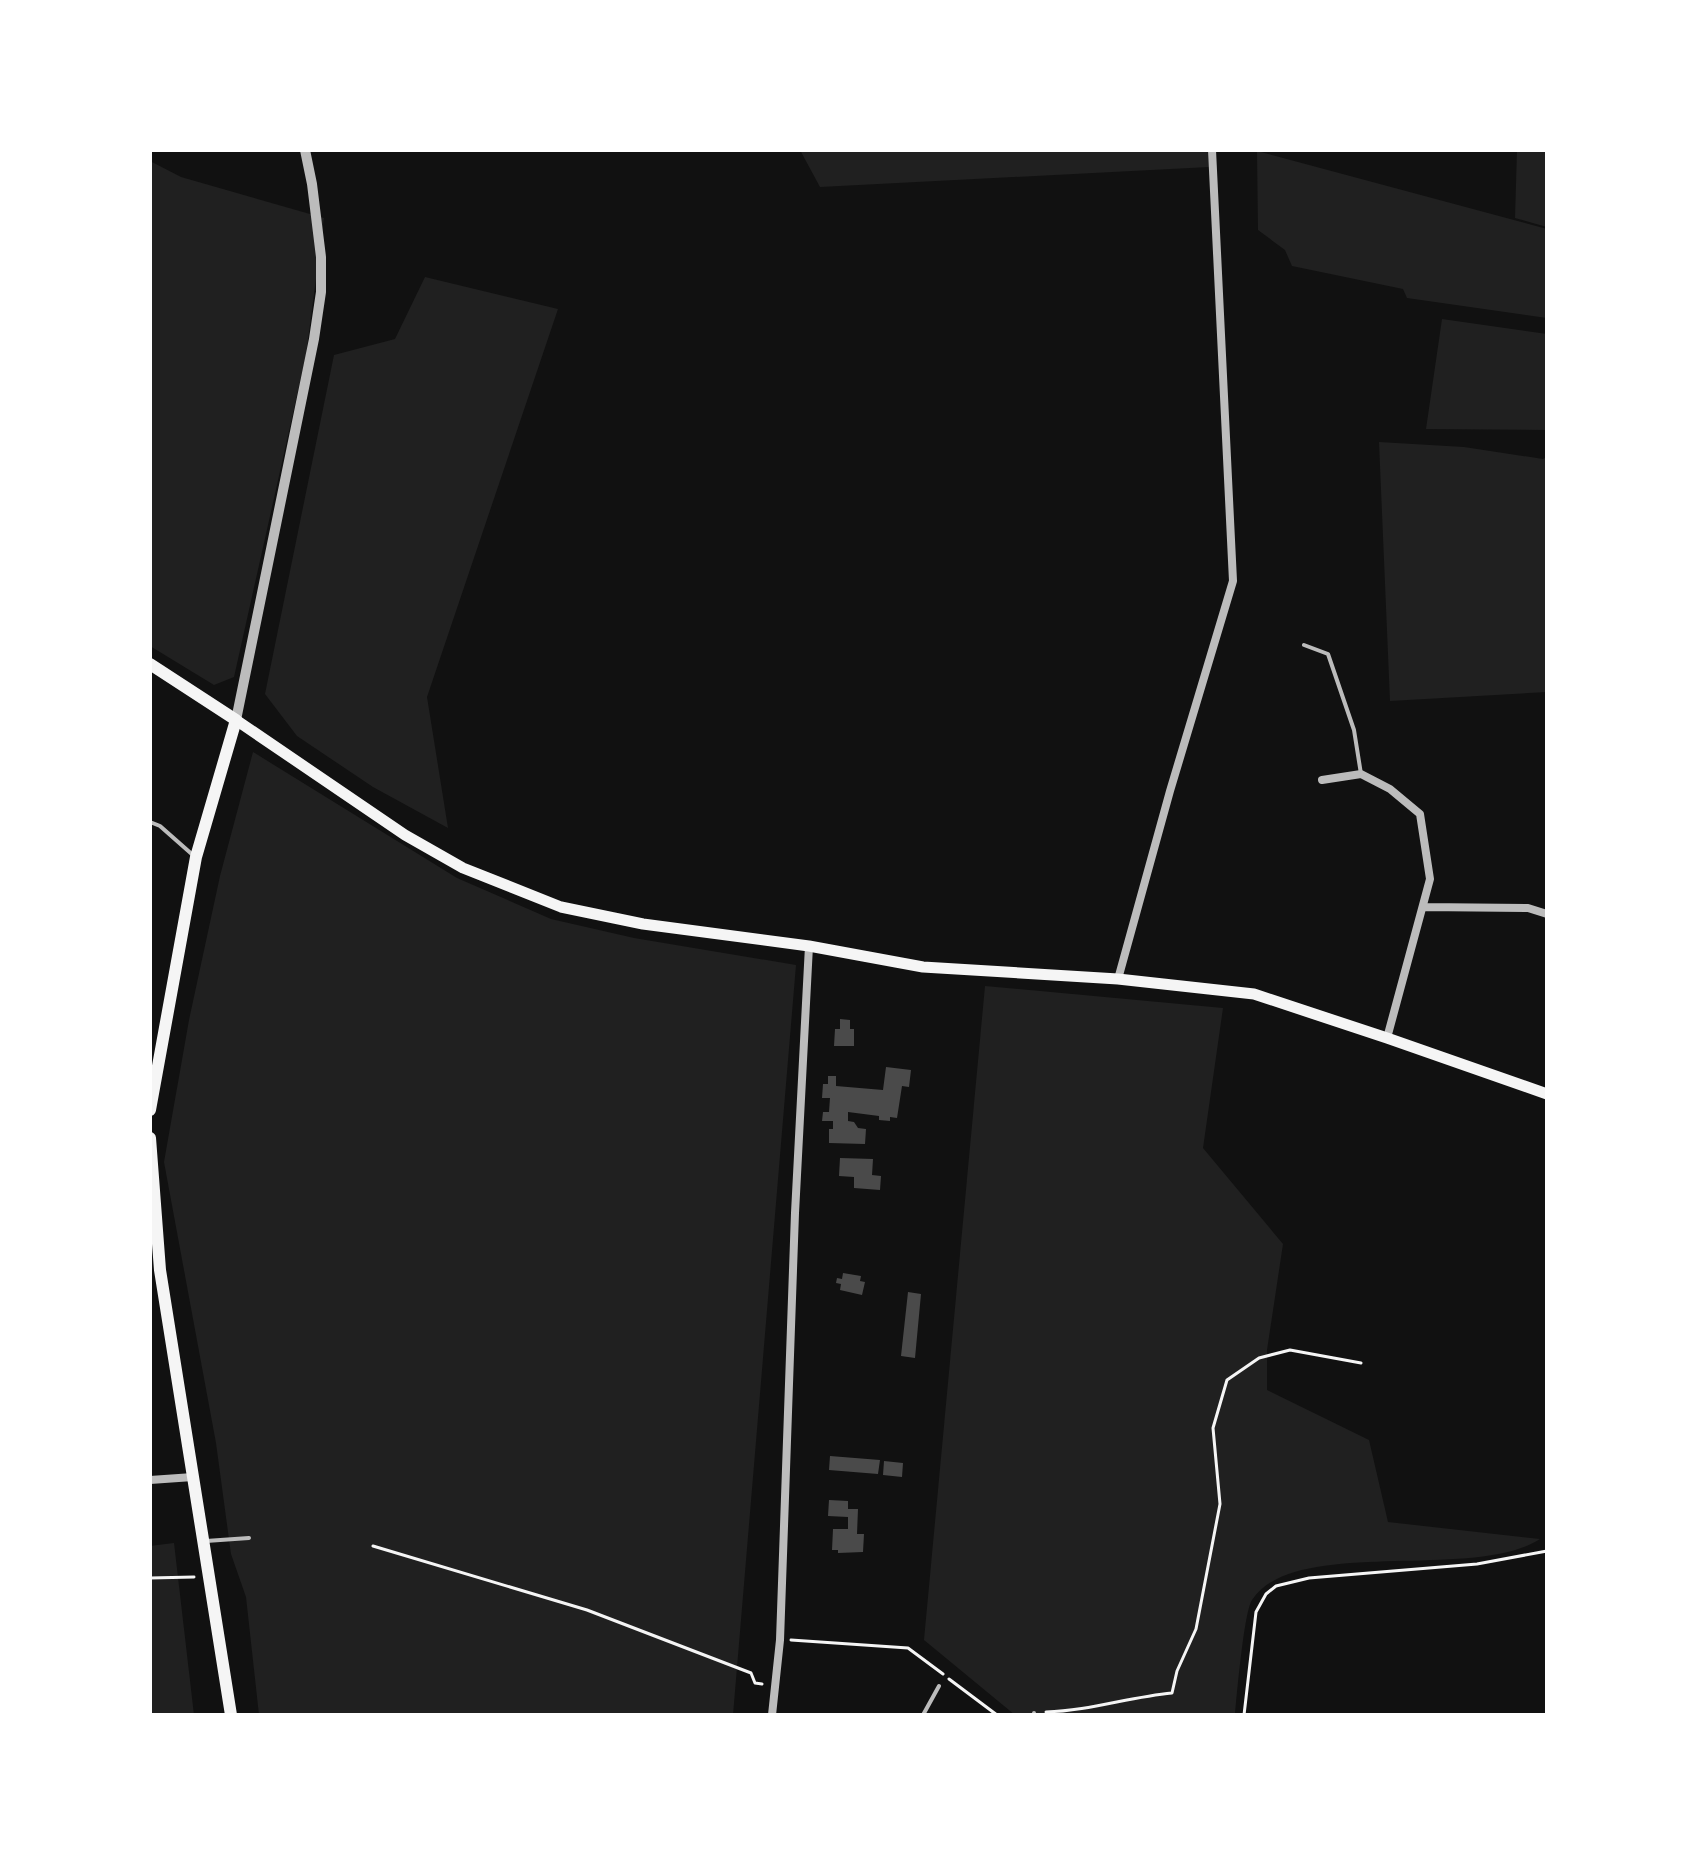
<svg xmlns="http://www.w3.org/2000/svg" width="1697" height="1865" font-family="Karla,sans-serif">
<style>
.green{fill:#202020}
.building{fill:#4a4a4a}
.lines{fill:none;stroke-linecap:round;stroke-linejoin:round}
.path{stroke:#f5f5f5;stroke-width:3}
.service{stroke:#bcbcbc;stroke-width:4}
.minor{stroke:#bcbcbc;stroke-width:8}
.tertiary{stroke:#bcbcbc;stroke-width:10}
.secondary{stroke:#f5f5f5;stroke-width:11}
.primary{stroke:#f5f5f5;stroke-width:12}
</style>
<rect width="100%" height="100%" fill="#111"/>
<!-- green -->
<path class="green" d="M 800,150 L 1208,150 L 1209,167 L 820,187 Z
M 1517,150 L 1547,150 L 1547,227 L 1515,218 Z
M 1257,151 L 1547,229 L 1547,318 L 1407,298 L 1403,289 L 1292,266 L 1285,250 L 1258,230 Z
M 150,161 L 181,177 L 324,218 L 306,355 L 234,677 L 214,685 L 150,646 Z
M 425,277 L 558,309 L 427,697 L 448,828 L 373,787 L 297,736 L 265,694 L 334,355 L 395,339 Z
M 1442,319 L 1547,334 L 1547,430 L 1426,429 Z
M 1379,442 L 1464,447 L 1543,459 L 1547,457 L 1547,692 L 1390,701 Z
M 253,752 L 457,878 L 551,919 L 634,938 L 796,965 L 733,1715 L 259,1715 L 246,1597 L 231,1554 L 216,1443 L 164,1162 L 189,1020 L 220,876 Z
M 985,986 L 1223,1008 L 1203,1148 L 1283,1244 L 1267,1350 L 1267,1390 L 1369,1440 L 1388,1522 L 1540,1539 C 1474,1582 1295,1535 1252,1600 C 1244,1612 1237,1694 1235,1715 L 1015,1715 L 924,1640 Z
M 174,1543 L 194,1715 L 150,1715 L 150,1546 Z"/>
<!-- building -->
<path class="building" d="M 840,1019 L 850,1020 L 850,1029 L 854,1029 L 854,1046 L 834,1046 L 835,1029 L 840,1029 Z
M 886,1067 L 911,1070 L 909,1087 L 902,1086 L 897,1118 L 890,1117 L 890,1121 L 879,1120 L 879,1116 L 848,1112 L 848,1121 L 854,1122 L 858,1128 L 866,1129 L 865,1144 L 829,1143 L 829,1129 L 833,1129 L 833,1121 L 822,1121 L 823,1112 L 829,1112 L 830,1098 L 822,1098 L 823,1084 L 828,1084 L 828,1076 L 836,1076 L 836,1086 L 883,1090 Z
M 840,1158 L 873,1159 L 872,1175 L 881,1176 L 880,1190 L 854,1188 L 854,1177 L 839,1176 Z
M 843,1273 L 861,1276 L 860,1281 L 865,1282 L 862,1295 L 840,1290 L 841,1284 L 836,1283 L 837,1278 L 842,1279 Z
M 908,1292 L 921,1294 L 915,1358 L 901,1356 Z
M 830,1456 L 880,1460 L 878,1474 L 829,1470 Z
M 884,1461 L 903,1463 L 902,1477 L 883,1475 Z
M 829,1500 L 848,1501 L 848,1509 L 858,1509 L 857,1534 L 864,1534 L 863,1552 L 838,1553 L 838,1550 L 832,1550 L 833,1529 L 848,1529 L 848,1517 L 828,1516 Z"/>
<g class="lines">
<!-- path -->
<path class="path" d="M 373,1546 L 587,1610 L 751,1673 L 755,1683 L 762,1684
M 150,1578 L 194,1577
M 791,1640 L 908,1648 L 943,1674
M 949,1679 L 997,1715
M 1046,1712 C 1089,1711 1129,1697 1172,1693 L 1177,1671 L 1196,1629 L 1220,1504 L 1213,1428 L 1227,1380 L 1259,1358 L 1290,1350 L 1361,1363
M 1244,1715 L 1256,1612 L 1266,1594 L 1276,1586 L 1309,1578 L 1477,1564 L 1547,1551"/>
<!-- service -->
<path class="service" d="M 1304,645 L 1328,654 L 1354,730 L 1361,774
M 150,822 L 160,826 L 194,856
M 206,1541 L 249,1538
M 923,1715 L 939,1686
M 1034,1715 L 1034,1713"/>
<!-- minor -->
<path class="minor" d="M 1322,780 L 1361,774 L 1390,789 L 1420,814 L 1430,879 L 1387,1038
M 1423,907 L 1528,908 L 1547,914
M 1118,979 L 1170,791 L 1233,581 L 1212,150
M 150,1480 L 193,1477
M 772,1715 L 780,1640 L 795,1213 L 809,946"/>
<!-- tertiary -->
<path class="tertiary" d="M 236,720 L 314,339 L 321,292 L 321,257 L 312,184 L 305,150"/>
<!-- secondary -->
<path class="secondary" d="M 236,720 L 405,835 L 463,868 L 561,907 L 643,924 L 809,946 L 923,967 L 1118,979 L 1254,994 L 1387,1038 L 1547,1094"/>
<!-- primary -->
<path class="primary" d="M 150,664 L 236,720 L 196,857 L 150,1110
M 150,1138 L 160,1270 L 231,1715"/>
</g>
<!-- border -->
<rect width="1697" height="1865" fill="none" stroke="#ffffff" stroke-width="304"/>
</svg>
